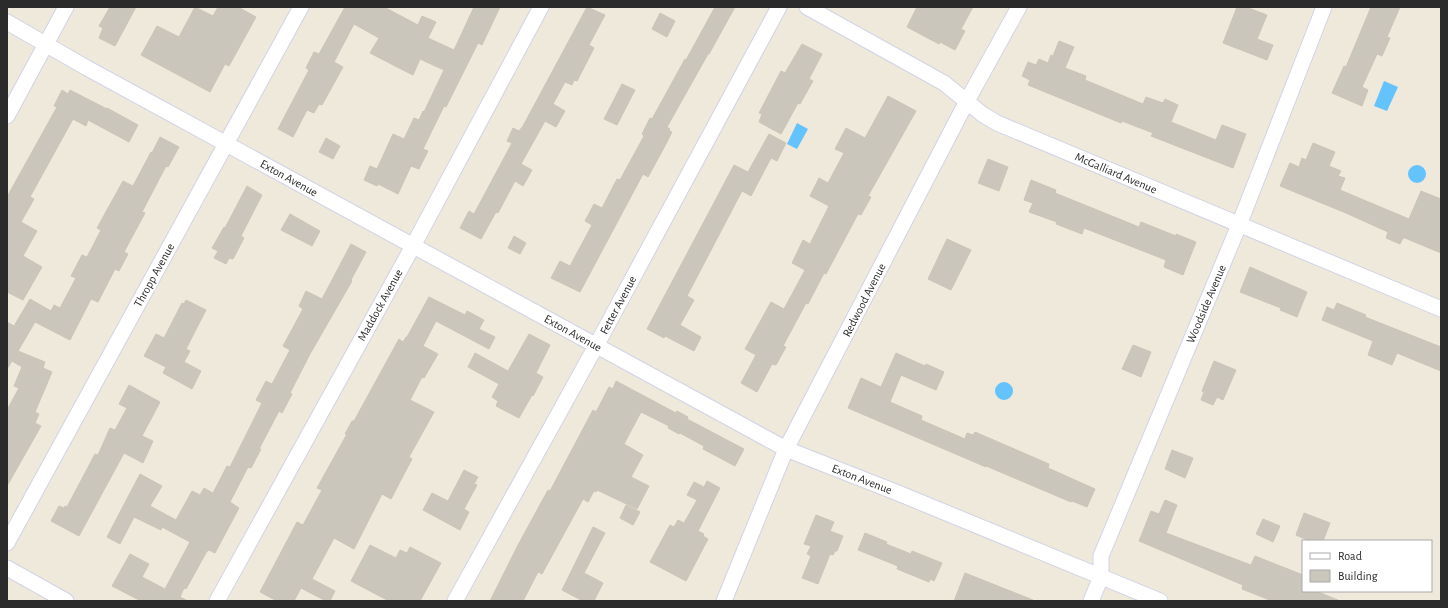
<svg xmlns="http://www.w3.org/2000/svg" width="1448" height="608" font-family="'Alegreya Sans',sans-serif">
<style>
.water{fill:#64c3fc}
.building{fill:#cac6bc;stroke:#cac5b5}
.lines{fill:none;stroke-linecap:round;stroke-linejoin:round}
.street-casing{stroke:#d1d3e6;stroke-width:17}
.street{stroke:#fff;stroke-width:15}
.labels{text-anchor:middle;stroke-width:3.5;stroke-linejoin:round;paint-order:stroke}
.street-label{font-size:12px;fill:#2b2b2b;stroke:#fff}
</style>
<rect width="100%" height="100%" fill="#efe9dc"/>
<!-- water -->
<path class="water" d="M 1384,81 L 1398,87 L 1387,111 L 1374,106 Z
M 797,123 L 808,129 L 797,149 L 787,144 Z
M1408 174a9 9 0 1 1 18 0a9 9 0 1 1-18 0Z
M995 391a9 9 0 1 1 18 0a9 9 0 1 1-18 0Z"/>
<!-- building -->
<path class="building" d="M 110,7 L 136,7 L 115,46 L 99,38 L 103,28 L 99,26 Z
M 195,7 L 213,16 L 218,7 L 238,7 L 256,17 L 229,66 L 225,64 L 210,92 L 141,55 L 157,26 L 179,37 Z
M 345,7 L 384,7 L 418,25 L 422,16 L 436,22 L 428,38 L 454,50 L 474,7 L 500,7 L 482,45 L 478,43 L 446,107 L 444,106 L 423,149 L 428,151 L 419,169 L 411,166 L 398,194 L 378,184 L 377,186 L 364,180 L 370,166 L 377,169 L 393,134 L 404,139 L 414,118 L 419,120 L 423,111 L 424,112 L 444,70 L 420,59 L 413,75 L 397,67 L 370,53 L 379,38 L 354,24 L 334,62 L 343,67 L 322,105 L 319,104 L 314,113 L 307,110 L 293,137 L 278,129 L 309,70 L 306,68 L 314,52 L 319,54 Z
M 587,7 L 605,15 L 589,45 L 594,48 L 577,81 L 574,80 L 572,85 L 565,82 L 553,104 L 565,111 L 556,127 L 545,121 L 521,164 L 532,170 L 523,186 L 515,181 L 498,213 L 496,212 L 481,239 L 460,228 L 469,211 L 474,214 L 512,143 L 507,141 L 513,128 L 519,131 L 523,126 Z
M 715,7 L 735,7 L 709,54 L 708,54 L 667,127 L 670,129 L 669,131 L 672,132 L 666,144 L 648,177 L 643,174 L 580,292 L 551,278 L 560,261 L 570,266 L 592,225 L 585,221 L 594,204 L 602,208 L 617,179 L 620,180 L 644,136 L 642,134 L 650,118 L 652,119 L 685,59 L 686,60 Z
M 917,7 L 973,7 L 961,29 L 965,31 L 955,50 L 940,42 L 939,44 L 907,27 Z
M 1237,7 L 1246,7 L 1267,15 L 1257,39 L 1273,45 L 1267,60 L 1223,43 Z
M 1371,7 L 1400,7 L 1387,37 L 1390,38 L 1382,56 L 1377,54 L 1362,87 L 1368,90 L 1362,106 L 1332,93 L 1344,66 L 1346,67 Z
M 660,13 L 675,21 L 667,37 L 652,29 Z
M 1059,41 L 1074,47 L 1065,68 L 1086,76 L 1085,80 L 1143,104 L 1146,97 L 1163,103 L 1165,99 L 1178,105 L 1171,122 L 1216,140 L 1222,125 L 1246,134 L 1233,168 L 1151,136 L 1153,133 L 1122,121 L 1121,123 L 1028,85 L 1030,80 L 1022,76 L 1028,62 L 1036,65 L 1039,59 L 1048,63 L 1051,55 L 1053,56 Z
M 802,44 L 822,54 L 809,79 L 813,81 L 800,104 L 798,103 L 781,134 L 759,122 L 762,114 L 759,113 L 781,71 L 785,73 Z
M 622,84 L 635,90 L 617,125 L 604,119 Z
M 62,90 L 68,94 L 70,90 L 107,109 L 107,108 L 138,125 L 129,142 L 88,120 L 86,126 L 73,119 L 30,197 L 34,199 L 21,222 L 37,231 L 23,256 L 42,267 L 23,300 L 7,292 L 7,197 L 57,107 L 54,106 Z
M 888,96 L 916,111 L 868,196 L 871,197 L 861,215 L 858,214 L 826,274 L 824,273 L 808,304 L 806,303 L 783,346 L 786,347 L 776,365 L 772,364 L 757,392 L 741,383 L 756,355 L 745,349 L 771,302 L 784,309 L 805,270 L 792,263 L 803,240 L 810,244 L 829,206 L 810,196 L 819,178 L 828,183 L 844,153 L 835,149 L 846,128 L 865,138 Z
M 769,134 L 786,143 L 777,161 L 771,158 L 751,196 L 742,191 L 687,296 L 694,300 L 680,325 L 701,337 L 694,351 L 665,336 L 664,338 L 647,329 L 734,165 L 748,172 Z
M 160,137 L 179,147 L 168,167 L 166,166 L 142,212 L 145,213 L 124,252 L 128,254 L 119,271 L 115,269 L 98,302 L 91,299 L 70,340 L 35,322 L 18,351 L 45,362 L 43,368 L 52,372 L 35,412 L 39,414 L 35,423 L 41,426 L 7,486 L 7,410 L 19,388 L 14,386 L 22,367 L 12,361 L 7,369 L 7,322 L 14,326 L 30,299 L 51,311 L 54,305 L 60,308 L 76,278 L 71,276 L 82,255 L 87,257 L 101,230 L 97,228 L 123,181 L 133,186 L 151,152 L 152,153 Z
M 326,138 L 340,146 L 333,159 L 319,152 Z
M 1313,143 L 1335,152 L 1329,166 L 1341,171 L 1338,176 L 1345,178 L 1340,190 L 1409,219 L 1421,191 L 1441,199 L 1441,253 L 1405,238 L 1403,238 L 1400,244 L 1386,238 L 1388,232 L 1346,213 L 1280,186 L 1290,163 L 1299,167 L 1302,158 L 1306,160 Z
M 988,159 L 1008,167 L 999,191 L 978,183 Z
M 1031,180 L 1056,190 L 1055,193 L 1139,227 L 1141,222 L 1176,236 L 1176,234 L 1196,242 L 1183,275 L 1164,267 L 1166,260 L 1084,228 L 1082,234 L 1056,224 L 1057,222 L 1029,212 L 1033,203 L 1024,200 Z
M 247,186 L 262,195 L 241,236 L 244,238 L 233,259 L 229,258 L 226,264 L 214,258 L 218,251 L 212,248 L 224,227 L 225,228 Z
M 290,214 L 320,231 L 312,246 L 281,230 Z
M 514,236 L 526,243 L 520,254 L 508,248 Z
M 947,239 L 971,250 L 951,290 L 928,279 Z
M 351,244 L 366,252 L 351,280 L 352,281 L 310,354 L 290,393 L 292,394 L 282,413 L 279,411 L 259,449 L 261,449 L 251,468 L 248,467 L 230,502 L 239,508 L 215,553 L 209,550 L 208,551 L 207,551 L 186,589 L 184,588 L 180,597 L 188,601 L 141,601 L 112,586 L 130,554 L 149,564 L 142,577 L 165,589 L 190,542 L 162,527 L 161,530 L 134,517 L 120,544 L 107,537 L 140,474 L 162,486 L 150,506 L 176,520 L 192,491 L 200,495 L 204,488 L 213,493 L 227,466 L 230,467 L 262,403 L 256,400 L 266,381 L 272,384 L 290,350 L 283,346 L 303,309 L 299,306 L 306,291 L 322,299 Z
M 1250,267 L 1307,292 L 1297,317 L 1280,310 L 1281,308 L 1240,292 Z
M 429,297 L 465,315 L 467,311 L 484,320 L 479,329 L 495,337 L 489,349 L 436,321 L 423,346 L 438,354 L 424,378 L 422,377 L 410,400 L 434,412 L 409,457 L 412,459 L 391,499 L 382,494 L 354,549 L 334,538 L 312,579 L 335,591 L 330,601 L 326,601 L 301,588 L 294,601 L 277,601 L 260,592 L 297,522 L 303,525 L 322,490 L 317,488 L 347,434 L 345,434 L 352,421 L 354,421 L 399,339 L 403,342 L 406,337 L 407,337 Z
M 186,300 L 206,310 L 186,349 L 190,351 L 184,362 L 201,371 L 192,389 L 163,373 L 166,367 L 144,356 L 156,334 L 164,338 L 182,303 L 184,304 Z
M 1337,303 L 1366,315 L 1365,317 L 1441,347 L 1441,371 L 1397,353 L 1392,365 L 1368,355 L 1373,341 L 1322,320 L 1327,307 L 1334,310 Z
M 529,334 L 550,345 L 536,373 L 543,377 L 533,396 L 532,395 L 519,418 L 496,406 L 498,401 L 492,397 L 499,384 L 468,367 L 475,353 L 508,371 Z
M 1133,345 L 1151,352 L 1141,377 L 1122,369 Z
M 896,353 L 925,366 L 926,364 L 944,372 L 936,390 L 901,375 L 890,402 L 922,416 L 921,420 L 965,439 L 967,433 L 973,435 L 975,432 L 1049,464 L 1048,468 L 1095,489 L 1087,507 L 1072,501 L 1071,502 L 986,466 L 986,467 L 848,408 L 861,378 L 881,387 Z
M 1214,361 L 1236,370 L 1223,400 L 1217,397 L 1213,405 L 1201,400 L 1204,392 L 1202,391 Z
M 616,381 L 676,413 L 677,411 L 688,417 L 687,419 L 744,449 L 735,466 L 703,449 L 704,446 L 680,433 L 679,434 L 668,428 L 669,426 L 641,412 L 624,444 L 643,455 L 631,477 L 649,486 L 637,509 L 597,490 L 596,492 L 594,491 L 588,502 L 583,499 L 542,574 L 538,572 L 523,601 L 490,601 L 518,545 L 548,490 L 550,491 L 593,410 L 596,412 L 609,387 L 613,389 Z
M 129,385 L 160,402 L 142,436 L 153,441 L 143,463 L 124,453 L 79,536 L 51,521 L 59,506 L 64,508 L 65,506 L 67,507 L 95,454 L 98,455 L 110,428 L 115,430 L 127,408 L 119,404 Z
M 1172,450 L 1193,458 L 1185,478 L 1165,469 Z
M 464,470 L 478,477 L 474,484 L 477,485 L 464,509 L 469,512 L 460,530 L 423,510 L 432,493 L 448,501 Z
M 707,481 L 720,488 L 698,531 L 704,534 L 703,536 L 708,539 L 686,581 L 650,562 L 670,525 L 674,527 L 678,520 L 684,523 L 697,500 L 687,495 L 694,482 L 704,487 Z
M 1165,500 L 1177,505 L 1166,533 L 1251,565 L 1255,556 L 1303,575 L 1303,591 L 1316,591 L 1340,601 L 1272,601 L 1242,589 L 1243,585 L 1139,541 L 1151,511 L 1159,514 Z
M 626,505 L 640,512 L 633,525 L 620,518 Z
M 1304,513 L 1330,523 L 1323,541 L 1310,541 L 1296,535 Z
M 816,515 L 834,522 L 830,531 L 843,536 L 837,551 L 835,551 L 833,555 L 830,554 L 818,584 L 802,578 L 811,556 L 807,554 L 811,546 L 804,544 Z
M 1263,519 L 1280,526 L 1273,542 L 1256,534 Z
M 593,527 L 605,533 L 584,573 L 603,583 L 594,601 L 583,601 L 562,590 Z
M 865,533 L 887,542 L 886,544 L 911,554 L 912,551 L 942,563 L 934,581 L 930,579 L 929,582 L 897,569 L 898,566 L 858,550 Z
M 370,545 L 396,558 L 400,550 L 407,553 L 410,547 L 441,563 L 420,601 L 389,601 L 351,581 Z
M 965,573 L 1033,600 L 1033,601 L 954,601 Z"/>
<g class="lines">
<!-- street casing -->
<g class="street-casing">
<path id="street" d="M 807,7 L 944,83 L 982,114 L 997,123 L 1441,309
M 7,22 L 87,68 L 786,449 L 898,493 L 1160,601
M 7,116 L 66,7
M 7,543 L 301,7
M 7,568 L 66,601
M 217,601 L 413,246 L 541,7
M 455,601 L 596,346 L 779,7
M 724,601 L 786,449 L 967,101 L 1019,7
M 1091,601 L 1101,577 L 1101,556 L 1239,225 L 1324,7"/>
</g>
<!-- street -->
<use href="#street" class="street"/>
</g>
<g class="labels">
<!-- street labels -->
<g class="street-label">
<text transform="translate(1116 173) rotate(23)" y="4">McGalliard Avenue</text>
<text transform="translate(289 178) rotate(29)" y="4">Exton Avenue</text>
<text transform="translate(154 275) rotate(-61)" y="4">Thropp Avenue</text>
<text transform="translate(864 300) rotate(-63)" y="4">Redwood Avenue</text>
<text transform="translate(1206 304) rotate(-67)" y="4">Woodside Avenue</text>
<text transform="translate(380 305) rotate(-61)" y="4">Maddock Avenue</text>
<text transform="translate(618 305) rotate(-62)" y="4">Fetter Avenue</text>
<text transform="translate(573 333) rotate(29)" y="4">Exton Avenue</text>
<text transform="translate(862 479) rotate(21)" y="4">Exton Avenue</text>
</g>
</g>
<!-- border -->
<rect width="1448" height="608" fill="none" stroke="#2b2b2b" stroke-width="16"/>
<!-- legend -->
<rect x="1302" y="540" width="130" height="52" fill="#ffffff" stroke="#aaaaaa"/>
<rect x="1310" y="553" width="20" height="6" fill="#ffffff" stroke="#aaaaaa"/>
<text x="1338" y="560" font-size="12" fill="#2b2b2b">Road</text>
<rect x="1310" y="570" width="20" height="12" fill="#cac6bc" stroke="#aaaaaa"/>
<text x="1338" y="580" font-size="12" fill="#2b2b2b">Building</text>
</svg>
